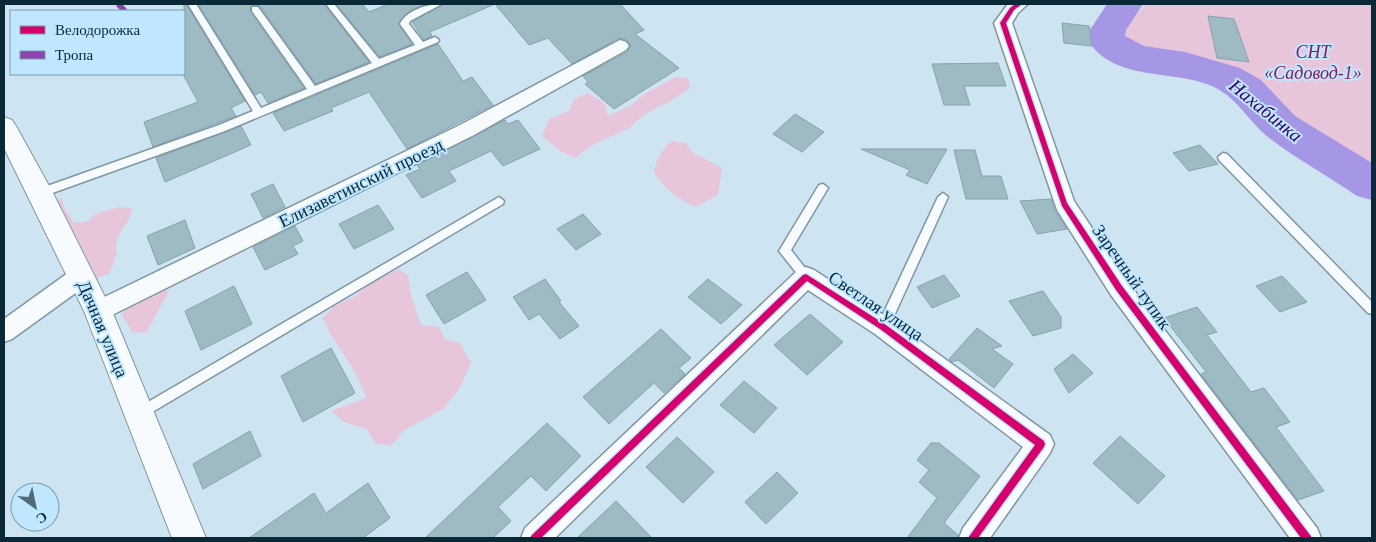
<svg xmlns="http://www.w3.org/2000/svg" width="1376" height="542" font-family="Georgia,serif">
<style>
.green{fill:#e7c6dc}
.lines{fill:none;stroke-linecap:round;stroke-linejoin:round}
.river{fill:#a596e6;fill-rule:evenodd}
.building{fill:#9ebbc4;stroke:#86a2ab}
.lane-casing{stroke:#7f97a3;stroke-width:3}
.street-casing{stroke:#7f97a3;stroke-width:3}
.secondary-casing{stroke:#7f97a3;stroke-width:2}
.lane{fill:#f8fbfd;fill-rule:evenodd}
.street{fill:#f8fbfd;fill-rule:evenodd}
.secondary{fill:#f8fbfd;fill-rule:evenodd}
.quiet{stroke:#8e44ad;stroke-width:5.5;stroke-dasharray:11 5.5;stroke-linecap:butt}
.cycleway-casing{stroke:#bfe7ff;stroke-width:3}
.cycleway{fill:#d6006c;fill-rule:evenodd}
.labels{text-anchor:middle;stroke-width:4;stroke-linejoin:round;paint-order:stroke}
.park-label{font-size:18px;font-style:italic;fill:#881b53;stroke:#bfe7ff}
.street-label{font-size:18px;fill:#0b2837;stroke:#bfe7ff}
.water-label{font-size:19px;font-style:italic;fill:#33026a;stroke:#bfe7ff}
</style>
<rect width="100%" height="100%" fill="#cee4f0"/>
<!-- green -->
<path class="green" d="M 1145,4 L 1372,4 L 1372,175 L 1302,129 L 1242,78 L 1210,63 L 1149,51 L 1126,40 L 1121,28 L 1141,10 Z
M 676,77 L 688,78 L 690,88 L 669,102 L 645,114 L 628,129 L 594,144 L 575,158 L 560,151 L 542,136 L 549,119 L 569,111 L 574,99 L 588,93 L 604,103 L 608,116 L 630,106 L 646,93 Z
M 671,141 L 686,143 L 692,152 L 722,168 L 718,195 L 696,207 C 678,199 666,190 654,173 C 656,160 661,151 671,141 Z
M 62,198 L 64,207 L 74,223 L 88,221 L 95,214 L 119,207 L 132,208 C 131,225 111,236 117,254 L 109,274 L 96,278 L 88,268 L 55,201 Z
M 399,269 L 408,276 L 411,295 L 421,325 L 439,327 L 445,339 L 460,343 L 471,363 L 459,389 L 443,409 L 403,431 L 391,446 L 375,443 L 367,429 L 344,422 L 331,411 L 366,398 C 357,366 334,347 323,318 L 334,306 L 356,296 L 368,284 Z
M 166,288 L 168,293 L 146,333 L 132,332 L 122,315 L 129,306 Z"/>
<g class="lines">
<!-- river -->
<path class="river" d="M 1107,4 L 1143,4 L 1126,30 L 1125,36 L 1144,46 L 1185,52 L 1240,68 L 1261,80 L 1295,116 L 1372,163 L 1372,200 L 1357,196 C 1328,176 1296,159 1268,137 C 1248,121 1237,97 1212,86 C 1173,69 1113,82 1088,40 L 1090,30 Z"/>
</g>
<!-- building -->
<path class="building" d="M 184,4 L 186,4 L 245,101 L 231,108 L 236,116 L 153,147 L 144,122 L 198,102 L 184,76 Z
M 198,4 L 324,4 L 369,62 L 316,84 L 260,6 L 252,5 L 250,12 L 304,88 L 268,103 L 261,92 L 255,95 Z
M 336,4 L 362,4 L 369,12 L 388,4 L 427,4 L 411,10 L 398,23 L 412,44 L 380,57 Z
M 444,4 L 620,4 L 644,30 L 635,34 L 679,68 L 614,109 L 585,84 L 588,82 L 583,76 L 627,52 L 631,46 L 627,40 L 619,38 L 572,64 L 548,38 L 529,45 L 495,4 L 430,32 L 432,36 L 424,40 L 412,22 Z
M 1208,16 L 1234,19 L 1249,62 L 1217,58 Z
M 1062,23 L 1089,26 L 1092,46 L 1064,43 Z
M 438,44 L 463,81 L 472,77 L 493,105 L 407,149 L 369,92 L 331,108 L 333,111 L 284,131 L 273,113 Z
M 998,63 L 1006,86 L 964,86 L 970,105 L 944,105 L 932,64 Z
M 795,114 L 824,132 L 802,152 L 773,134 Z
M 505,120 L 508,124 L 518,120 L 540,149 L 503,166 L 491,151 L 449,171 L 456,181 L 422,198 L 406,175 L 420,169 L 417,165 Z
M 241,126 L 251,145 L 165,182 L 156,158 Z
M 1200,145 L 1218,164 L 1189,171 L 1173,153 Z
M 861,149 L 947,149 L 927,184 L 906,175 L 910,170 Z
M 954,150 L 975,150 L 982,176 L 1001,176 L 1008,199 L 966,199 Z
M 273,184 L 285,207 L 263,218 L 251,194 Z
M 1051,199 L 1055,211 L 1067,229 L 1037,234 L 1020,201 Z
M 378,205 L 394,229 L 354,249 L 339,224 Z
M 583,214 L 601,234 L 576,250 L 557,229 Z
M 185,220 L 195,248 L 158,265 L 147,236 Z
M 295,226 L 303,241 L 293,246 L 298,254 L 265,270 L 253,247 Z
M 467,272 L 486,300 L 444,324 L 426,295 Z
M 944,275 L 960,296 L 932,308 L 917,287 Z
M 1282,276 L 1307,302 L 1280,312 L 1256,286 Z
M 545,279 L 561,301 L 559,302 L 579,326 L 560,339 L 539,314 L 529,320 L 513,297 Z
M 708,279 L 742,305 L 721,324 L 688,297 Z
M 234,286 L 252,324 L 201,350 L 185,311 Z
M 1043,291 L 1061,317 L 1061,328 L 1033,336 L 1009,301 Z
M 1197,307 L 1217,332 L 1207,335 L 1251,392 L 1264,388 L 1290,422 L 1276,427 L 1324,491 L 1298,500 L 1201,374 L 1206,372 L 1164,318 Z
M 810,314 L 843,342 L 807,375 L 774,345 Z
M 977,328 L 1002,346 L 992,349 L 1013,364 L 994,388 L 958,360 L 952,362 L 949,359 Z
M 661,329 L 691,358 L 679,368 L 685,374 L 664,393 L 654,383 L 609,424 L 583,397 Z
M 331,348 L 355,393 L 303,422 L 281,376 Z
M 1073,354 L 1093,373 L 1069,393 L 1054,369 Z
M 744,381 L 777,408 L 754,433 L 720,405 Z
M 547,423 L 581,456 L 546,491 L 531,476 L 498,507 L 511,521 L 493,538 L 425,538 Z
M 250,431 L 261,456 L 203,489 L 193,464 Z
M 1120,436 L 1165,476 L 1138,504 L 1093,463 Z
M 677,437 L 714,472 L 683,503 L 646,467 Z
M 931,443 L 939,443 L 980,476 L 944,523 L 958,535 L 957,538 L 907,538 L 937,498 L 919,482 L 929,470 L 917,460 Z
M 777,472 L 798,493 L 766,524 L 745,502 Z
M 368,483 L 390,518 L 363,538 L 249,538 L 314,493 L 326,513 Z
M 616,501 L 652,538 L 577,538 Z"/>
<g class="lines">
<!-- lane casing -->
<g class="lane-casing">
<path id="lane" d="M 188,4 L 196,4 L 261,108 L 307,89 L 252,11 L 252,7 L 258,7 L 315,86 L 372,63 L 326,4 L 334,4 L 379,59 L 415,45 L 400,24 C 405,11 429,3 442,4 L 410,21 L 409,24 L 423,42 L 435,37 L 439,40 L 438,42 L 225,131 L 44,196 L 36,196 L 35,193 L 36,190 L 219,125 L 253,111 Z
M 1223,153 L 1227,154 L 1372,302 L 1372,314 L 1368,313 L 1219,160 L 1218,157 Z
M 823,184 L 828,188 L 791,250 L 812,277 L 810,280 L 802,280 L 779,251 L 819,185 Z
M 943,193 L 948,197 L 889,327 L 887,331 L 883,332 L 879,331 L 877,327 L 938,197 Z
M 499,197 L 504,201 L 503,204 L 144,417 L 140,419 L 136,417 L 134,413 L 136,409 Z"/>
</g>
<!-- street casing -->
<g class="street-casing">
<path id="street" d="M 1008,4 L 1028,4 L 1018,13 L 1012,23 L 1074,201 L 1127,281 L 1317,528 L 1321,538 L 1290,538 L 1111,295 L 1057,210 L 994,23 Z
M 620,40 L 626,42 L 629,46 L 626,50 L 474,135 L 106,318 L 98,321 L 90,318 L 86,311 L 90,304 L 460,125 Z
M 80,267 L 88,270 L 91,277 L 88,284 L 12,339 L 4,342 L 4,319 L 72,270 Z
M 806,267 L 814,270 L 891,320 L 1050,435 L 1054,444 L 1050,453 L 990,538 L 959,538 L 963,528 L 1023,447 L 875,334 L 808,290 L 555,538 L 521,538 L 525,528 L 798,270 Z"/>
</g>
<!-- secondary casing -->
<g class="secondary-casing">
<path id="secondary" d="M 4,117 L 12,120 L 16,126 L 53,193 L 112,311 L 206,538 L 172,538 L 84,311 L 4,148 Z"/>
</g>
<!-- lane -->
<use href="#lane" class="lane"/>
<!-- street -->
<use href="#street" class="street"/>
<!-- secondary -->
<use href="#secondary" class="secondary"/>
<!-- quiet -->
<path class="quiet" d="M 118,4 L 125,11"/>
<!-- cycleway casing -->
<g class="cycleway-casing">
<path id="cycleway" d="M 1015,4 L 1022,4 L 1014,10 L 1006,23 L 1067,203 L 1122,286 L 1310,535 L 1312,538 L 1301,538 L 1116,290 L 1062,206 L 1000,23 L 1010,8 Z
M 806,274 L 886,325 L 1044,441 L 1045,444 L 1044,447 L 978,538 L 968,538 L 1035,445 L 880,329 L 807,281 L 541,538 L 530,538 L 532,535 L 803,275 Z"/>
</g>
<!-- cycleway -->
<use href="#cycleway" class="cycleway"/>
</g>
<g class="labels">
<!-- park labels -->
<g class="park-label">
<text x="1313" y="58">СНТ<tspan x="1313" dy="21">«Садовод-1»</tspan></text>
</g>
<!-- street labels -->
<g class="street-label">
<text transform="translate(361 183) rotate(-26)" y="6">Елизаветинский проезд</text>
<text transform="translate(1132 277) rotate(55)" y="6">Заречный тупик</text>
<text transform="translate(876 306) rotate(34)" y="6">Светлая улица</text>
<text transform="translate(103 329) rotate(67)" y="6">Дачная улица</text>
</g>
<!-- water labels -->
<g class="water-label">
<text transform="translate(1266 110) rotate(39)" y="7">Нахабинка</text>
</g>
</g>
<!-- border -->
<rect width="1376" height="542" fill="none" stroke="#0b2837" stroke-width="10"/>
<!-- legend -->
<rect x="10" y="10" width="175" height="65" fill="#bfe7ff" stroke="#779baf"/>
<rect x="20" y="26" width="25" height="8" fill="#d6006c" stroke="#779baf"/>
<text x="55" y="35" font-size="15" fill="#0b2837">Велодорожка</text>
<rect x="20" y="51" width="25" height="8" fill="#8e44ad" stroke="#779baf"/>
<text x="55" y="60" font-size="15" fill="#0b2837">Тропа</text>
<!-- north arrow -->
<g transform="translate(35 507) rotate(147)"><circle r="24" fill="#bfe7ff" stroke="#779baf"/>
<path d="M0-4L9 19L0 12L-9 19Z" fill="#4f6a78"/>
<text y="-8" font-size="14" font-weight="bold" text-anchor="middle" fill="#0b2837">С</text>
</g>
</svg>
